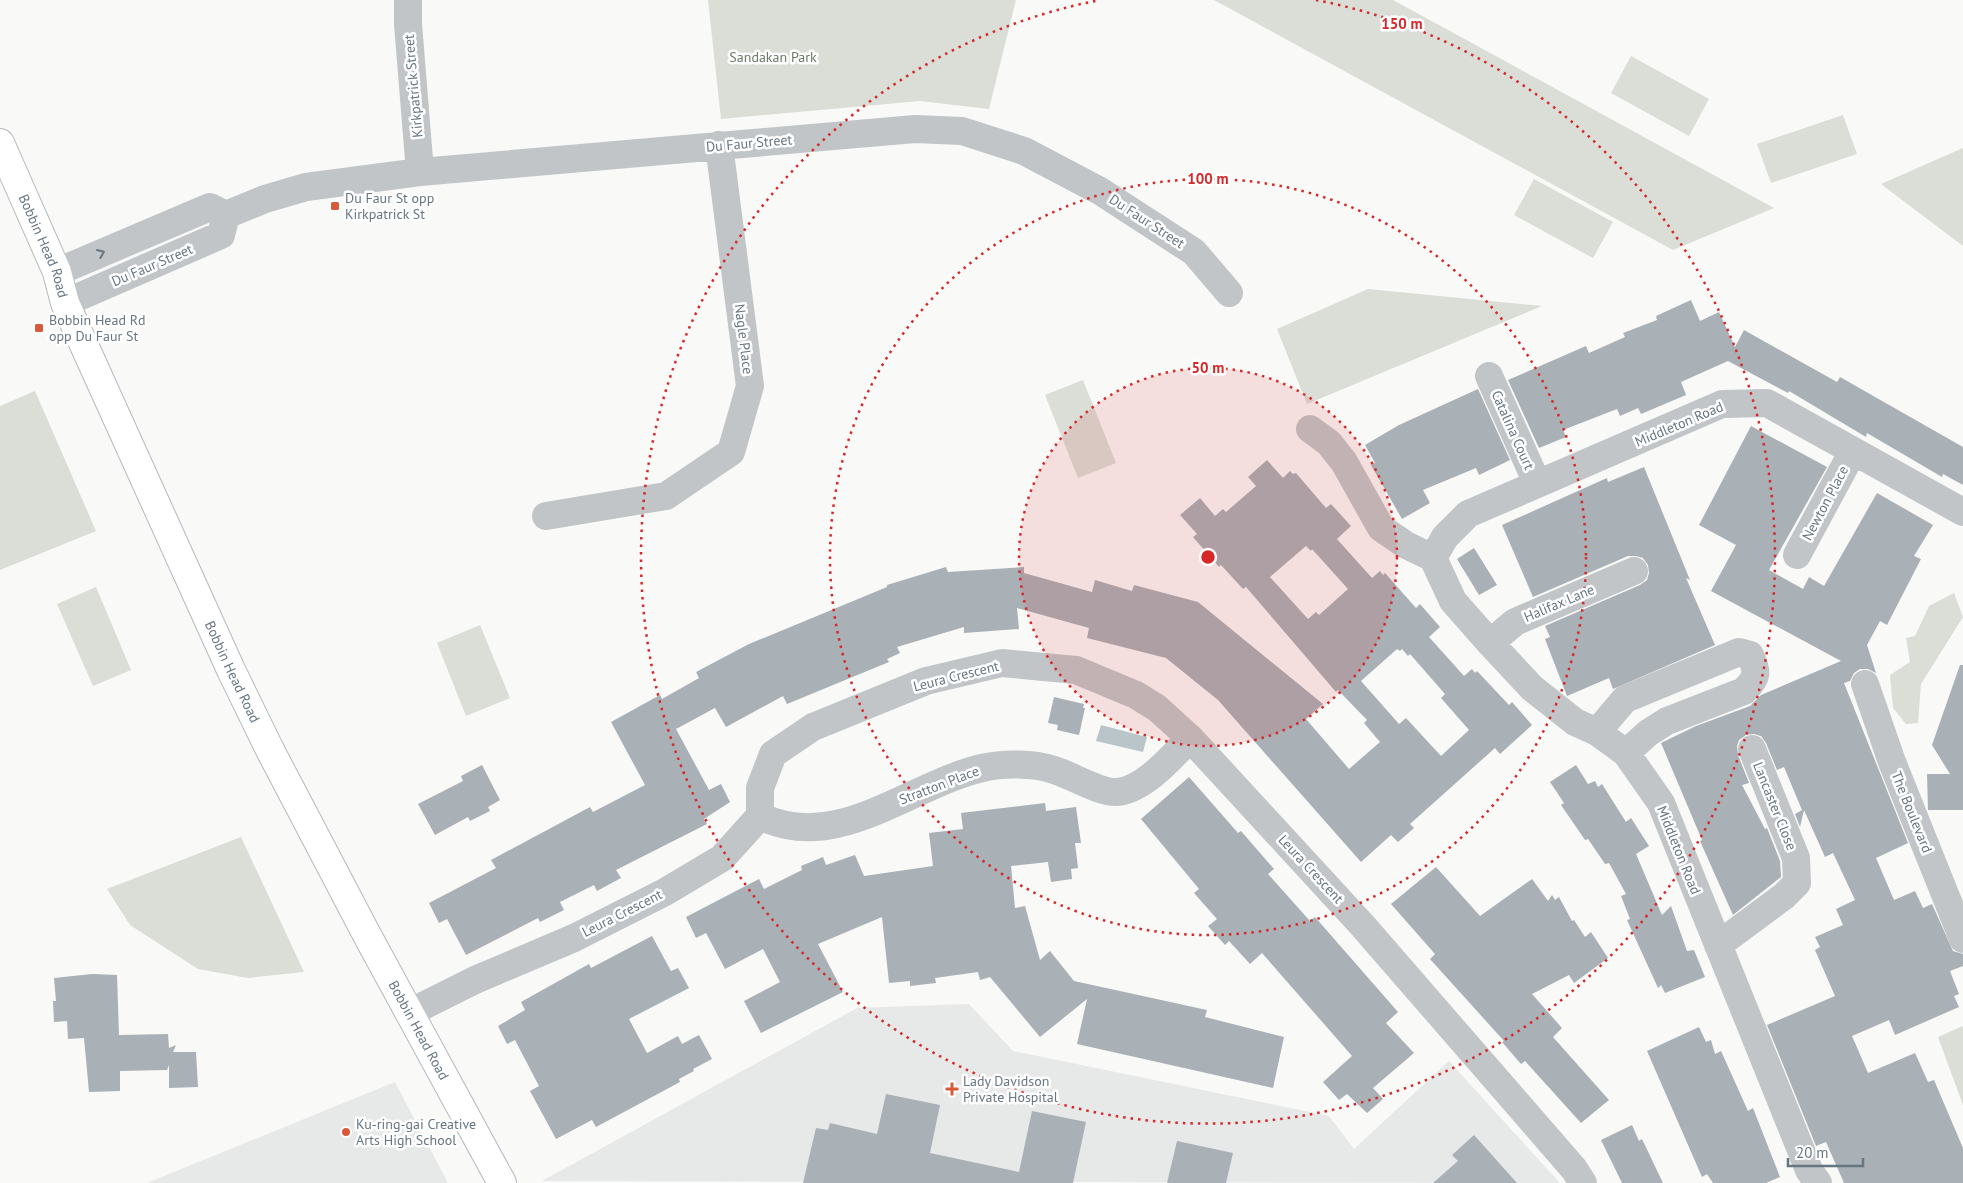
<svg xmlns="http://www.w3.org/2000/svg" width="1963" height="1183" font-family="'PT Sans',sans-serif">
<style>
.built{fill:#e7e8e8}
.green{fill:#daded7}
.water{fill:#bac5c9}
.building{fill:#a9b0b6;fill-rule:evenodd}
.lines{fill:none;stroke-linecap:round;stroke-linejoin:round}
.secondary-casing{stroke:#b3b9bd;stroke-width:30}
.minor{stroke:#c1c5c8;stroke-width:28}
.secondary{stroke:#fff;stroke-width:28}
.oneway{stroke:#667680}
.ring{fill:none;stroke:#d62828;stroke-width:2.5;stroke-dasharray:2.5 5}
.poi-dot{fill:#d75a3a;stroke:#fff;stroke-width:2}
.labels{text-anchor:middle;stroke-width:5;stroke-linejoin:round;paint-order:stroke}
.park-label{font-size:14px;fill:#697965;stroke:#fff}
.street-label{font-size:14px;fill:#667680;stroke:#fff}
.poi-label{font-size:14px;fill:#667680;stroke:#fff;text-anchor:start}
.centre{fill:#d62828;stroke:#fff;stroke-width:2.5}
.ring-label{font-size:15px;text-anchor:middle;font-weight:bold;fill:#d62828;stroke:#fff;stroke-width:5;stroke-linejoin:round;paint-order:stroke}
</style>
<rect width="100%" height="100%" fill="#f9f9f7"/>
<!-- built -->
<path class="built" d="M 969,1004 L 1013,1051 L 1329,1116 L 1354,1149 L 1449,1061 L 1560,1183 L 542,1181 L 857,1008 Z
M 395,1082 L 448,1183 L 147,1183 Z"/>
<!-- green -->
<path class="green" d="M 708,0 L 1016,0 L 989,109 L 920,101 L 721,119 Z
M 1214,0 L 1393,0 L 1774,208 L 1673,250 Z
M 1631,56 L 1709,99 L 1689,136 L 1611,93 Z
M 1843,115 L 1857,154 L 1771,183 L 1757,144 Z
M 1963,148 L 1963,246 L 1881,184 Z
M 1534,179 L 1613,222 L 1593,258 L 1514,215 Z
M 1368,289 L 1542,306 L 1307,404 L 1277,329 Z
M 1083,380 L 1116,463 L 1078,478 L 1045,395 Z
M 35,391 L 96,531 L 0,570 L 0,406 Z
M 96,587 L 131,670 L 93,686 L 57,604 Z
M 1954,593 L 1963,617 L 1921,684 L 1918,723 L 1906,724 L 1893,708 L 1890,675 L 1910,662 L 1906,638 L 1915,636 L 1929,606 Z
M 480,625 L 510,698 L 466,716 L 437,643 Z
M 241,837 L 304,972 L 248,978 L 198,969 L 130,925 L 107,889 Z
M 1963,1026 L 1963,1105 L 1938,1037 Z"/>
<!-- water -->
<path class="water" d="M 1101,725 L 1147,737 L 1143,752 L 1096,741 Z"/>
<!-- building -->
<path class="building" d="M 1691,300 L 1700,321 L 1719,312 L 1735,347 L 1744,330 L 1837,382 L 1840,377 L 1963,447 L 1963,485 L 1943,474 L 1942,477 L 1867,433 L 1866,437 L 1789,391 L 1788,393 L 1728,361 L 1681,382 L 1686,395 L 1641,414 L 1638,408 L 1620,416 L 1617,409 L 1563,430 L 1566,437 L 1539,448 L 1508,380 L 1586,346 L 1589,353 L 1625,337 L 1623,333 L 1657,320 L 1656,316 Z
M 1478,389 L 1510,460 L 1479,475 L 1476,468 L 1423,490 L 1430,503 L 1402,519 L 1371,465 L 1375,463 L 1365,445 L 1399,425 Z
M 1751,426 L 1827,467 L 1769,570 L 1803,589 L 1809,577 L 1824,586 L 1877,493 L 1933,525 L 1914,556 L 1921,559 L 1887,625 L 1880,621 L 1867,645 L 1876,673 L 1868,669 L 1860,669 L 1854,673 L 1850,681 L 1844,683 L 1908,843 L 1876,858 L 1894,900 L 1915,891 L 1923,908 L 1932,904 L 1953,951 L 1963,954 L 1963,966 L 1950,971 L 1959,994 L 1954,996 L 1959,1007 L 1895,1035 L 1889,1020 L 1852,1036 L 1868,1073 L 1915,1053 L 1928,1082 L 1934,1080 L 1963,1148 L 1963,1183 L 1844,1183 L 1826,1142 L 1816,1146 L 1767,1025 L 1835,996 L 1815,950 L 1820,947 L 1815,937 L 1843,925 L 1836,909 L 1855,900 L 1833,853 L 1825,857 L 1804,810 L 1800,827 L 1795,814 L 1802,810 L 1784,767 L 1777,770 L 1766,743 L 1761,736 L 1754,734 L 1746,735 L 1739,740 L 1737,746 L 1738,755 L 1749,783 L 1742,785 L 1765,829 L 1767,828 L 1780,861 L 1781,877 L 1733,915 L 1700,841 L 1702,840 L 1661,743 L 1696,726 L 1750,706 L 1761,695 L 1841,661 L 1711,591 L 1736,545 L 1699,525 Z
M 1267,460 L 1283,478 L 1290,471 L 1293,474 L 1296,473 L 1326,508 L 1331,504 L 1351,526 L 1337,539 L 1372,578 L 1380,571 L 1383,575 L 1385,573 L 1416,608 L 1420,604 L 1440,627 L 1429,637 L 1464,676 L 1472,669 L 1475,673 L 1477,671 L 1509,705 L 1512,702 L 1532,725 L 1500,754 L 1495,748 L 1410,824 L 1414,828 L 1398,842 L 1391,835 L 1361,862 L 1218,700 L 1166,658 L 1087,638 L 1089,628 L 1017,608 L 1019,629 L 964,633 L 964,627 L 897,647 L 900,653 L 887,659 L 889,662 L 787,704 L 783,696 L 726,727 L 715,708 L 676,729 L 709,790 L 721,784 L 730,802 L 704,819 L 707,824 L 616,870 L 621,878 L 597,891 L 594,885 L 560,902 L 564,910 L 540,922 L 538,918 L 466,955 L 447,919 L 439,923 L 429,903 L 496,868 L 491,860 L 590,807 L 593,812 L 645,785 L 611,722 L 660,695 L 662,699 L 699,678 L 696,672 L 749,644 L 887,587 L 887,585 L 946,567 L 948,572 L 1024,567 L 1024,573 L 1092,592 L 1095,580 L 1132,591 L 1134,585 L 1198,602 L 1323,704 L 1306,719 L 1349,769 L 1380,742 L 1364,723 L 1367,720 L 1338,690 L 1336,692 L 1246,587 L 1243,589 L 1221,565 L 1219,567 L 1193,537 L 1197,534 L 1180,515 L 1200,498 L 1215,516 L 1223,509 L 1226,512 L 1256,486 L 1248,477 ZM 1306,546 L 1311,551 L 1312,549 L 1348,589 L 1319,615 L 1316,612 L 1308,619 L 1270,577 ZM 1397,649 L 1400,651 L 1402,649 L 1408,656 L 1410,654 L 1445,694 L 1441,698 L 1469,730 L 1441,756 L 1406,718 L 1399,724 L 1361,681 Z
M 1644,467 L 1690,580 L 1686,578 L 1715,645 L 1613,689 L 1609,678 L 1567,696 L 1545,639 L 1550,637 L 1545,626 L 1640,585 L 1647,580 L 1649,573 L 1648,565 L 1643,558 L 1636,556 L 1628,556 L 1533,597 L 1502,525 L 1607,478 L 1608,482 Z
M 1474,548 L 1497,585 L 1479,595 L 1457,559 Z
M 1960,665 L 1963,665 L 1963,810 L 1928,810 L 1927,774 L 1950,774 L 1932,745 Z
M 1054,697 L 1084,704 L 1083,708 L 1085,708 L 1079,735 L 1057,730 L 1058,725 L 1048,723 Z
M 482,765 L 500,800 L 488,807 L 490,811 L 470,821 L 468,817 L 435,835 L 418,804 L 463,781 L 461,776 Z
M 1576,765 L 1588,784 L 1595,781 L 1598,787 L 1602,784 L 1626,822 L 1631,818 L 1649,846 L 1636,854 L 1662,915 L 1671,906 L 1687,951 L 1694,950 L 1705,977 L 1665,993 L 1661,985 L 1658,988 L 1627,920 L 1630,919 L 1621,896 L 1626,894 L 1609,863 L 1605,864 L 1588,839 L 1585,840 L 1561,805 L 1564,803 L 1550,782 Z
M 1189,777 L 1238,833 L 1241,831 L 1274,869 L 1268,874 L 1310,921 L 1315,917 L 1398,1012 L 1386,1023 L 1414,1053 L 1373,1088 L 1383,1099 L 1367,1113 L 1347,1094 L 1339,1100 L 1323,1082 L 1352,1056 L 1262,953 L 1250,964 L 1229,941 L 1225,945 L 1208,926 L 1217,919 L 1194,893 L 1199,889 L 1141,819 Z
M 1045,803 L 1046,811 L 1076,807 L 1081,843 L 1075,843 L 1078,868 L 1071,869 L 1072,879 L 1051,882 L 1048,862 L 1011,866 L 1015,908 L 1025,906 L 1040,960 L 1050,951 L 1074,981 L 1207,1010 L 1205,1017 L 1284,1037 L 1273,1088 L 1077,1044 L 1087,999 L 1040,1037 L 990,977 L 980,980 L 978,972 L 935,978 L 936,983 L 910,986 L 910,981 L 889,983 L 882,917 L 818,944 L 843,992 L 761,1033 L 744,1001 L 780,982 L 763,949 L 725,969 L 706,933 L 696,938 L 686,917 L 759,879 L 764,889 L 802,870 L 801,866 L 823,857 L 826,865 L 855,855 L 864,876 L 933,866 L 929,833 L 963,829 L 961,813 Z
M 1436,867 L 1480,916 L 1532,879 L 1548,901 L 1552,895 L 1555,900 L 1559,897 L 1572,921 L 1574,920 L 1585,937 L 1591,932 L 1608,958 L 1574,983 L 1569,975 L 1532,994 L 1562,1028 L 1553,1037 L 1609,1100 L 1581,1123 L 1525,1061 L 1521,1064 L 1502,1042 L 1504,1041 L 1430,959 L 1435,954 L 1391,904 Z
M 652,936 L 671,971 L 678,968 L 689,988 L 629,1019 L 647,1053 L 678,1036 L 682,1044 L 699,1035 L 712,1059 L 693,1069 L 694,1071 L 679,1079 L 680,1082 L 596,1127 L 592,1120 L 556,1139 L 530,1091 L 539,1086 L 515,1040 L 507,1044 L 498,1026 L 525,1010 L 521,1002 L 589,964 L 591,968 Z
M 92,974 L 117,975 L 119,1035 L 168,1034 L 169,1048 L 176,1045 L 173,1052 L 196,1052 L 198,1087 L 169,1088 L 169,1065 L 167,1070 L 120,1071 L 120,1091 L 89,1092 L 84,1038 L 68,1039 L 67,1021 L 54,1022 L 53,1001 L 56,1001 L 54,978 Z
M 1699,1027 L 1706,1042 L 1711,1040 L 1715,1054 L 1721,1051 L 1748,1111 L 1753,1108 L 1780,1177 L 1766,1183 L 1713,1183 L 1707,1174 L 1702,1177 L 1647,1051 Z
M 886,1094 L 940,1105 L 930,1153 L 1019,1172 L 1032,1111 L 1086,1122 L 1073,1183 L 803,1183 L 816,1128 L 828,1130 L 830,1123 L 877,1134 Z
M 1632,1125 L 1639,1141 L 1642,1139 L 1663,1183 L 1622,1183 L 1601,1140 Z
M 1474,1135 L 1517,1183 L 1433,1183 L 1458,1161 L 1452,1155 Z
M 1177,1141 L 1233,1153 L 1226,1183 L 1167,1183 Z"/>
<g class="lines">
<!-- secondary casing -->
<g class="secondary-casing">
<g id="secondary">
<path id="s1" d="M 0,143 L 57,272 L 65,303 L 231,670 L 270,750 L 367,935 L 502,1183"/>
</g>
</g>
<!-- minor -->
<path class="minor" d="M 408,0 L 408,24 L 420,172
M 57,272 L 210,207 L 226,215 L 265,199 L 306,187 L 420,172 L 915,129 L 962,131 L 1024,151 L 1100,191 L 1194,252 L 1229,293
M 65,303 L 221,235 L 226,215
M 1489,376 L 1537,483
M 1310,429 L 1329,443 L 1344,462 L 1381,528 L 1406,545 L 1433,558
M 546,516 L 666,496 L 731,452 L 750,386 L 719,145
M 1797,555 L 1853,451
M 1490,643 L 1515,622 L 1634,571
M 1865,684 L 1892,762 L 1963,939
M 1597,732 L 1625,699 L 1739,652 L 1750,655 C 1758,672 1758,677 1744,691 L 1667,721 L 1648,733 L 1626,753
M 760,816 C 837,854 909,785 982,768 C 1003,763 1034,763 1054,770 C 1071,775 1098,792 1115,792 C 1142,792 1173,756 1190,738
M 1718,945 L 1784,896 L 1797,883 L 1796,858 L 1752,749
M 409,1013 L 475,980 L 574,938 L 665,892 L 722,858 L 760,816 L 760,788 L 773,754 L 813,727 L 926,681 L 1002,663 L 1076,670 L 1136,695 L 1157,708 L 1190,738 L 1363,926 L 1574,1169 L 1583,1183
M 1818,1183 L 1809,1170 L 1661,803 L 1626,753 L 1597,732 L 1575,722 L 1532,688 L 1490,643 L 1453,601 L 1433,558 L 1445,537 L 1468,514 L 1722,404 L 1767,403 L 1963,512"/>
<!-- secondary -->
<use href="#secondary" class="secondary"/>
</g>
<!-- one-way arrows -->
<defs><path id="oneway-chevron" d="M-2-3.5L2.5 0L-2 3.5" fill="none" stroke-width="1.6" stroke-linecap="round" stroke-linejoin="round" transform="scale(1.25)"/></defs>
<use class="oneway" href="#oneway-chevron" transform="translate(101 253) rotate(-23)"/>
<!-- distance rings -->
<circle cx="1208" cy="557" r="189" fill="#d62828" fill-opacity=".12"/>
<g class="ring">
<circle cx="1208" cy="557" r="189"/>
<circle cx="1208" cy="557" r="378"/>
<path d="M1316 0A567 567 0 1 1 1100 0"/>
</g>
<!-- markers -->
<g class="poi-dot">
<rect x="330" y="201" width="10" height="10" rx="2.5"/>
<rect x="34" y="323" width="10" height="10" rx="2.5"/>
<path d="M949.5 1081.5h5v5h5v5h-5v5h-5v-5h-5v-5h5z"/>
<circle cx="346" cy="1132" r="5"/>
</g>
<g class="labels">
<!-- park labels -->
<g class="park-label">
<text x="773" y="62">Sandakan Park</text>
</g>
<!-- street labels -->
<g class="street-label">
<text transform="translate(413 86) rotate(-95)" y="5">Kirkpatrick Street</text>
<text transform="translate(749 143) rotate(-5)" y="5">Du Faur Street</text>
<text transform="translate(1147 221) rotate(33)" y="5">Du Faur Street</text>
<text dy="5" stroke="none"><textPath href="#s1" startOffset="112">Bobbin Head Road</textPath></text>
<text transform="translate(152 265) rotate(-23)" y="5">Du Faur Street</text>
<text transform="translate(744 339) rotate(83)" y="5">Nagle Place</text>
<text transform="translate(1679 424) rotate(-23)" y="5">Middleton Road</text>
<text transform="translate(1513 430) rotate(66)" y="5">Catalina Court</text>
<text transform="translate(1825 503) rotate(-62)" y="5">Newton Place</text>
<text transform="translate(1559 603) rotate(-23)" y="5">Halifax Lane</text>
<text dy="5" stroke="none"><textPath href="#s1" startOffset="578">Bobbin Head Road</textPath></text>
<text transform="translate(956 676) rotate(-14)" y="5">Leura Crescent</text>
<text transform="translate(939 785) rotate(-21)" y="5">Stratton Place</text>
<text transform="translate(1775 806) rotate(68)" y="5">Lancaster Close</text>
<text transform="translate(1912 812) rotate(68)" y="5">The Boulevard</text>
<text transform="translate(1679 850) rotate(68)" y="5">Middleton Road</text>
<text transform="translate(1311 869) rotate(47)" y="5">Leura Crescent</text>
<text transform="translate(622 913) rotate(-27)" y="5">Leura Crescent</text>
<text dy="5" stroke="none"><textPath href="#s1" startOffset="982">Bobbin Head Road</textPath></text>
</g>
<!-- poi labels -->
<g class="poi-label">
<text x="345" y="203">Du Faur St opp<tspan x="345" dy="16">Kirkpatrick St</tspan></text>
<text x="49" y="325">Bobbin Head Rd<tspan x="49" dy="16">opp Du Faur St</tspan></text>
<text x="963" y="1086">Lady Davidson<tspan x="963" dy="16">Private Hospital</tspan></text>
<text x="356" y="1129">Ku-ring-gai Creative<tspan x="356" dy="16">Arts High School</tspan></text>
</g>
</g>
<circle cx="1208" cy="557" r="8" class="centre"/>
<g class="ring-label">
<text x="1402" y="29">150 m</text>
<text x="1208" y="184">100 m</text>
<text x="1208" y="373">50 m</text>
</g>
<!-- scale -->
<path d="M1788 1158v8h75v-8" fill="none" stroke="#667680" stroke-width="2.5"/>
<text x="1796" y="1158" font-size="15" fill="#667680" stroke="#ffffff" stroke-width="4" paint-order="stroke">20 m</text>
</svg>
